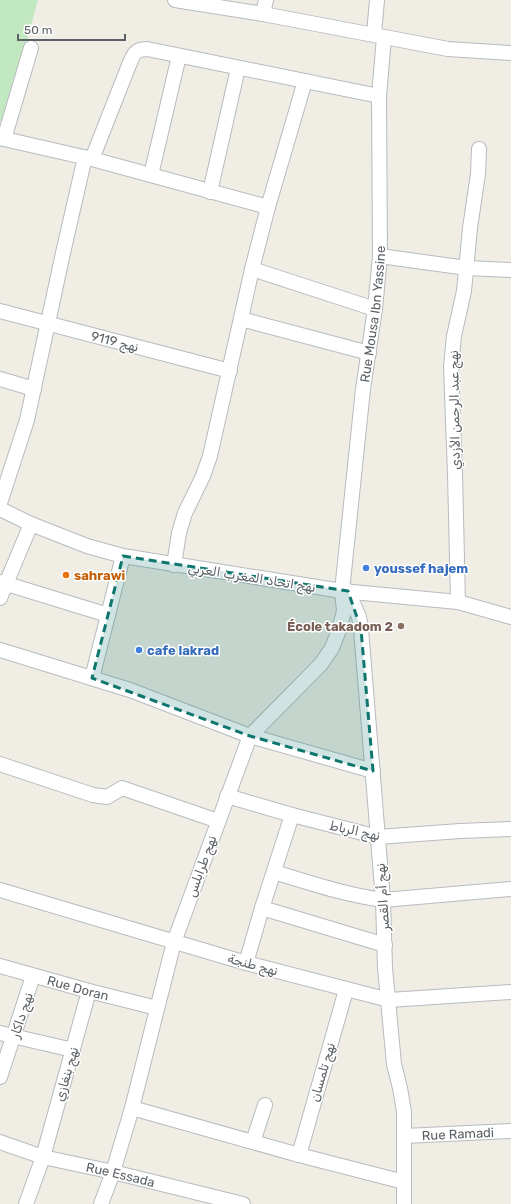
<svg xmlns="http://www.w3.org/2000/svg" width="511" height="1204" font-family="Rubik,'Noto Naskh Arabic',sans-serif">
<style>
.green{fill:#c1e8c0}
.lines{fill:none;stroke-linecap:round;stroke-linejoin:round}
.minor-casing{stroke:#b7bbbf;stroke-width:16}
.minor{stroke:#fff;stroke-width:14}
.marked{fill:#0f766e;fill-opacity:0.2;stroke:#0f766e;stroke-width:3;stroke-dasharray:8 5;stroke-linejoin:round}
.shop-dot{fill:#3f7fe0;stroke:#fff;stroke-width:1.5}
.food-dot{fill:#e8710a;stroke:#fff;stroke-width:1.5}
.education-dot{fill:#8d6e63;stroke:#fff;stroke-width:1.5}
.labels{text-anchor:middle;stroke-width:3;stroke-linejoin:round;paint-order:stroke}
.street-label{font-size:13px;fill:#5c6166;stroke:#fff}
.shop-label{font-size:13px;font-weight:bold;fill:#366cbe;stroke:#fff;text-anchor:start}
.food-label{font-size:13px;font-weight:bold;fill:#c56008;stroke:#fff;text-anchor:start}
.education-label{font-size:13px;font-weight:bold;fill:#785e54;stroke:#fff;text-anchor:end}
</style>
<rect width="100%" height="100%" fill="#f0ede5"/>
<!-- green -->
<path class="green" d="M 0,0 L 38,0 L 4,122 L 0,121 Z"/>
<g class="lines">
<!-- minor casing -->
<g class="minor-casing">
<g id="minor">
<path d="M 175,0 L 263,14 L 448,49 L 511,53"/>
<path d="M 263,14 L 266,0"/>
<path d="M 374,34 L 377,0"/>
<path d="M 0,138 L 92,159 L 268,207"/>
<path d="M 4,139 L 31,48"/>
<path d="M 92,159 L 129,65 C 133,55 135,49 147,49 L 379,96"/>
<path d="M 151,175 L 179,56"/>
<path d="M 210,192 L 238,68"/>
<path d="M 380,256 L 467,268 L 511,270"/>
<path d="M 252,269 L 375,309"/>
<path d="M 0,311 L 230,371"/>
<path d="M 241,319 L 369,353"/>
<path d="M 0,379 L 34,389"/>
<path d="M 0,503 L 27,420 L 63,253 L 85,157"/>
<path d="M 0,509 L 31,524 L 87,546 L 123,556 L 342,591 L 458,602 L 511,617"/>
<path d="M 174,565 L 179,533 L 185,513 L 203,476 L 210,456 L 252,269 L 268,207 L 305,81"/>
<path d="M 0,582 L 108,615"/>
<path d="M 348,591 L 359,617 L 361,629 L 383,900 L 385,968 L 394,1064 L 400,1088 L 404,1112 L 404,1204"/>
<path d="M 0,598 L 31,524"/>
<path d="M 458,602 L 455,473 L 451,367 L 454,336 L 464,291 L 470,228 L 478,174 L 479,149"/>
<path d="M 0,650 L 130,690 L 250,736 L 373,771"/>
<path d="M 92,678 L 123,556"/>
<path d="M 0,764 L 93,795 L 107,797 L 122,788 L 218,821"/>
<path d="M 227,796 L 292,815 L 378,837 L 460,831 L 511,829"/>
<path d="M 274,872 C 310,883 346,895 383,900 L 511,889"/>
<path d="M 0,890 L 246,963 L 389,1000 L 511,992"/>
<path d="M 262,908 L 385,945"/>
<path d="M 246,963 L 262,908 L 292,815"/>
<path id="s1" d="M 0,966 L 89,991 L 157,1008"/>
<path d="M 0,1033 L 73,1050"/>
<path d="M 0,1077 L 33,976"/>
<path d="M 132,1108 L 299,1155 L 404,1182"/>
<path id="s2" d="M 404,1136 L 511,1131"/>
<path id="s3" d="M 0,1142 L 43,1157 L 113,1172 L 243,1204"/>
<path d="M 253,1142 L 265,1105"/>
<path d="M 299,1155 L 346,990"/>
<path d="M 26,1204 L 43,1157 L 89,991"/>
<path id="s4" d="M 101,1204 L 113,1172 L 132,1108 L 174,942 L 250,736 L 321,664 L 332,648 L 339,630 L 344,611 L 342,591 L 363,389 L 375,309 L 380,256 L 379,96 L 384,37"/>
</g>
</g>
<!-- minor -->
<use href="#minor" class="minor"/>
</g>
<!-- marked area -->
<path class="marked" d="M 123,556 L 348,591 L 361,629 L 373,771 L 250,736 L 92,678 Z"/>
<!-- markers -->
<g class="shop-dot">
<circle cx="366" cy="568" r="4"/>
<circle cx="139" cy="650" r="4"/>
</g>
<circle class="food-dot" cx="66" cy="575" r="4"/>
<circle class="education-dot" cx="401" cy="626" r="4"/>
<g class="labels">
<!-- street labels -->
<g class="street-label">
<text dy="5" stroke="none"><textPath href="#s4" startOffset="950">Rue Mousa Ibn Yassine</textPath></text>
<text transform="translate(115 341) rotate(14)" y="5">نهج 9119</text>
<text transform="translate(454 410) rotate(-91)" y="5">نهج عبد الرحمن الأزدي</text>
<text transform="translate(252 577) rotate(9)" y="5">نهج اتحاد المغرب العربي</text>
<text transform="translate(355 830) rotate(12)" y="5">نهج الرباط</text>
<text transform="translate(201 866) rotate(-70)" y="5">نهج طرابلس</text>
<text transform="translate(382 897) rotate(-94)" y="5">نهج أم القصر</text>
<text transform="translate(253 964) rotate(15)" y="5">نهج طنجة</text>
<text dy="5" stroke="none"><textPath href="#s1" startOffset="81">Rue Doran</textPath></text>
<text transform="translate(21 1015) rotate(-72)" y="5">نهج داكار</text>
<text transform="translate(322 1072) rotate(-74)" y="5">نهج تلمسان</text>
<text transform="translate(66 1074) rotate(-74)" y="5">نهج بنغازي</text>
<text dy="5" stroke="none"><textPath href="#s2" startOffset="54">Rue Ramadi</textPath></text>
<text dy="5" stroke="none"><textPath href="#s3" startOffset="125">Rue Essada</textPath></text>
</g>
<!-- shop labels -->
<g class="shop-label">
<text x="374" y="573">youssef hajem</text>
<text x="147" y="655">cafe lakrad</text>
</g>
<!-- food labels -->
<g class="food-label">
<text x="74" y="580">sahrawi</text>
</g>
<!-- education labels -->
<g class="education-label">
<text x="393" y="631">École takadom 2</text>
</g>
</g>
<!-- scale -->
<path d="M18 34v6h107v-6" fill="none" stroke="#5c6166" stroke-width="2"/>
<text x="24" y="34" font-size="12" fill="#5c6166" stroke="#ffffff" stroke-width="3" paint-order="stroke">50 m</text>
</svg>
